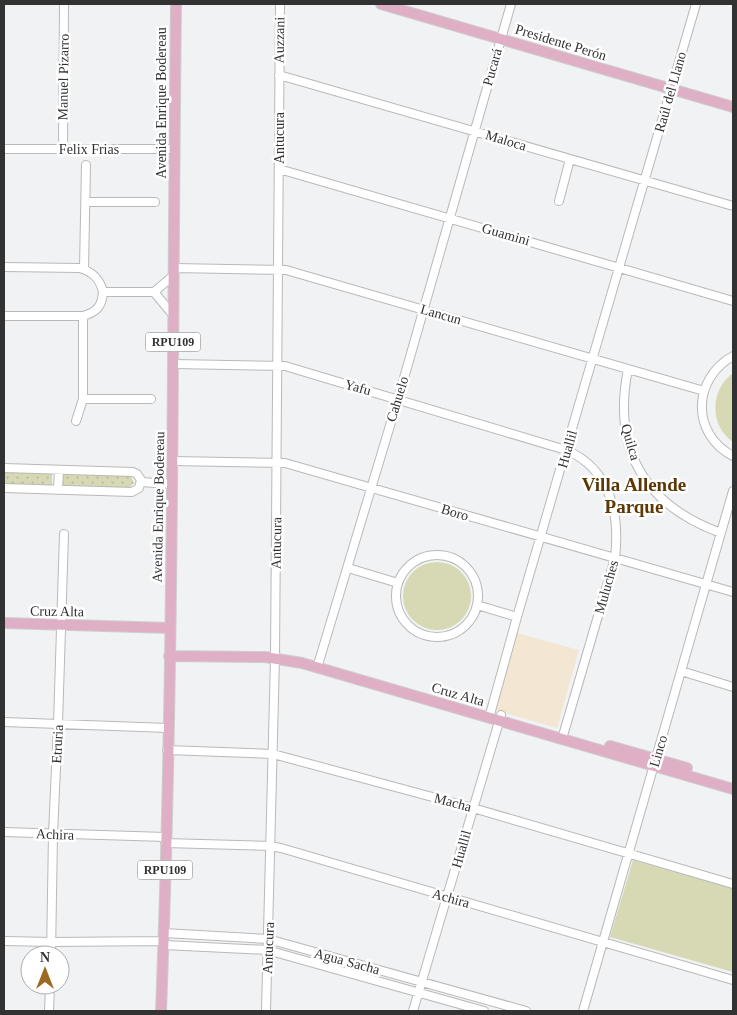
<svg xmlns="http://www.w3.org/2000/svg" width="737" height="1015" font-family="Georgia,serif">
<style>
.education{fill:#f3e6d2}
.grass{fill:url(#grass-dots)}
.park{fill:#d6d9b3}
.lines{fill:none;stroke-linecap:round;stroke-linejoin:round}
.minor-casing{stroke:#b9b9ba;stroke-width:10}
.major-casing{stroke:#cecece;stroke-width:12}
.minor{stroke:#fff;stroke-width:8}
.major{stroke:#dfb0c5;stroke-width:10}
.labels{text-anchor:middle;stroke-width:5;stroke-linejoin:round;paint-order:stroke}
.shield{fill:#fff;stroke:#707070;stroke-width:1}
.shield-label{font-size:12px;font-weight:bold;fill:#323233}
.street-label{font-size:14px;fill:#323233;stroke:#fff}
.district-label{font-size:19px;font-weight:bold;fill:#5d3804;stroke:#fff}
</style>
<defs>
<pattern id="grass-dots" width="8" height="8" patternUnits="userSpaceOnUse" patternTransform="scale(1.25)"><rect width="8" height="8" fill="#d6d9b3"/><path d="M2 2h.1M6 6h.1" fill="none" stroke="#b8bb9a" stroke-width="1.8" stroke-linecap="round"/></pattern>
</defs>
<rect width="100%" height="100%" fill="#f1f2f3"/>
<!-- education -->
<path class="education" d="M 517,633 L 579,650 L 557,728 L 495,710 Z"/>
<!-- grass -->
<path class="grass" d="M 4,470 L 52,471 L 52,487 L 4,485 Z
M 62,472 L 130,475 L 134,483 L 129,488 L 61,485 Z"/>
<!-- park -->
<path class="park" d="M 733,373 L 733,442 C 709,425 710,390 733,373 Z
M403 596a34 34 0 1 1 68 0a34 34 0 1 1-68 0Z
M 633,860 L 733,888 L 733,972 L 610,937 Z"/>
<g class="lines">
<!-- minor casing -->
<g class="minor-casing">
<path id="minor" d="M 279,75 L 733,206
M 4,149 L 175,149
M 63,149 L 64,4
M 279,169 L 733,301
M 559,201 L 570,159
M 86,202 L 155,202
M 4,267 L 80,268 C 93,272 100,279 103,292
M 174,268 L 286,270 L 704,391
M 84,269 L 86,165
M 154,292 L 173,315
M 4,316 L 83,316
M 733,356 C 692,379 691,434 733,456
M 174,364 L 285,366 L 566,450 C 611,469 620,515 615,558 L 562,739
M 628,369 C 612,449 644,505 721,533
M 83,399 L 151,399
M 76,421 L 83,399 L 83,316 C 97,312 102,306 103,292 L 154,292 L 174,275
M 172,461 L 285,463 L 733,592
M 4,468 L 133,472 L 137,474 L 141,480 L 139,488 L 132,492 L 4,488
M 141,482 L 172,484
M 58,490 L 59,470
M396 596a41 41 0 1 1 82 0a41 41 0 1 1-82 0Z
M 348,568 L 398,583
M 477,605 L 517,617
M 317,668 L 398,399 L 511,4
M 681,671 L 733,687
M 489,718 L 517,617 L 696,4
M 4,722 L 168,728
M 167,750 L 273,754 L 473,808 L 733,884
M 4,832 L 166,837
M 165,843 L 270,846 L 281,848 L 733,980
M 164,933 L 268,939 L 526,1011
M 4,941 L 51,942 L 164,941
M 164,945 L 267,950 L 484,1011
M 51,955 L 53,834 L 58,724 L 64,534
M 49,1011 L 50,985
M 266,1011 L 275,658 L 280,4
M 413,1011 L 501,715
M 583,1011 L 733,491"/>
</g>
<!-- major casing -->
<g class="major-casing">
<path id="major" d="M 381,4 L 733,107
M 4,623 L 170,628
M 169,656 L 265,657 L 302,663 L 733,789
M 610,746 L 687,768
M 161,1011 C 174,676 172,340 176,4"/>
</g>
<!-- minor -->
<use href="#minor" class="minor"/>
<!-- major -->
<use href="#major" class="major"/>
</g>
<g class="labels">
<!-- shield labels -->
<g class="shield">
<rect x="145.5" y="332.5" width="55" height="19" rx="4"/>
<rect x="137.5" y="860.5" width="55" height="19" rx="4"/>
</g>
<g class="shield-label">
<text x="173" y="346">RPU109</text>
<text x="165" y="874">RPU109</text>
</g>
<!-- street labels -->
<g class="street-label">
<text transform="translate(279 40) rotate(-89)" y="5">Auzzani</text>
<text transform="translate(561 42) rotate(17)" y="5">Presidente Perón</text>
<text transform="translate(492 67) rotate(-74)" y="5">Pucará</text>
<text transform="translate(63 77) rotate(-89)" y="5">Manuel Pizarro</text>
<text transform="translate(670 92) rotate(-74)" y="5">Raúl del Llano</text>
<text transform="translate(161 103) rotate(-90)" y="5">Avenida Enrique Bodereau</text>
<text transform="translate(279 138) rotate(-90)" y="5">Antucura</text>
<text transform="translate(506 140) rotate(17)" y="5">Maloca</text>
<text x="89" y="154">Felix Frias</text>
<text transform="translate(506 234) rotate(16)" y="5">Guamini</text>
<text transform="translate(441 314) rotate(16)" y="5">Lancun</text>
<text transform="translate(358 387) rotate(16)" y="5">Yafu</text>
<text transform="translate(397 399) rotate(-73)" y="5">Cahuelo</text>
<text transform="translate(631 442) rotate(74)" y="5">Quilca</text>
<text transform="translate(567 449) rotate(-74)" y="5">Huallil</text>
<text transform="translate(158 507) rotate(-89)" y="5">Avenida Enrique Bodereau</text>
<text transform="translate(455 512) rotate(17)" y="5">Boro</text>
<text transform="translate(276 543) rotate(-89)" y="5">Antucura</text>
<text transform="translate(606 587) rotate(-74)" y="5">Muluches</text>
<text transform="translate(57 611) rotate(1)" y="5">Cruz Alta</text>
<text transform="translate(458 694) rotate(16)" y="5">Cruz Alta</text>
<text transform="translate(57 744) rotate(-87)" y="5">Etruria</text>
<text transform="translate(658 751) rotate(-74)" y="5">Linco</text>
<text transform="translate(453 802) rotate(15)" y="5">Macha</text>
<text transform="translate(55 834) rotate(2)" y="5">Achira</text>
<text transform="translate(461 849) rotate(-74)" y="5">Huallil</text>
<text transform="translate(451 898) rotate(16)" y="5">Achira</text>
<text transform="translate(268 948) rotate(-88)" y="5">Antucura</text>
<text transform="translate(347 961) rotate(15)" y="5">Agua Sacha</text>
</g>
<!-- district labels -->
<g class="district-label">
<text x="634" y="491">Villa Allende<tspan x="634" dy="22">Parque</tspan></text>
</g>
</g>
<!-- border -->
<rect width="737" height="1015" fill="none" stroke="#323233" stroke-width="10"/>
<!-- north arrow -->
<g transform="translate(45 970)"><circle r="24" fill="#ffffff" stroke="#adadad"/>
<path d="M0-4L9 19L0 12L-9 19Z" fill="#9e6822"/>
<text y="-8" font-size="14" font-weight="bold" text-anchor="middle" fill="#323233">N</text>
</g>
</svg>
